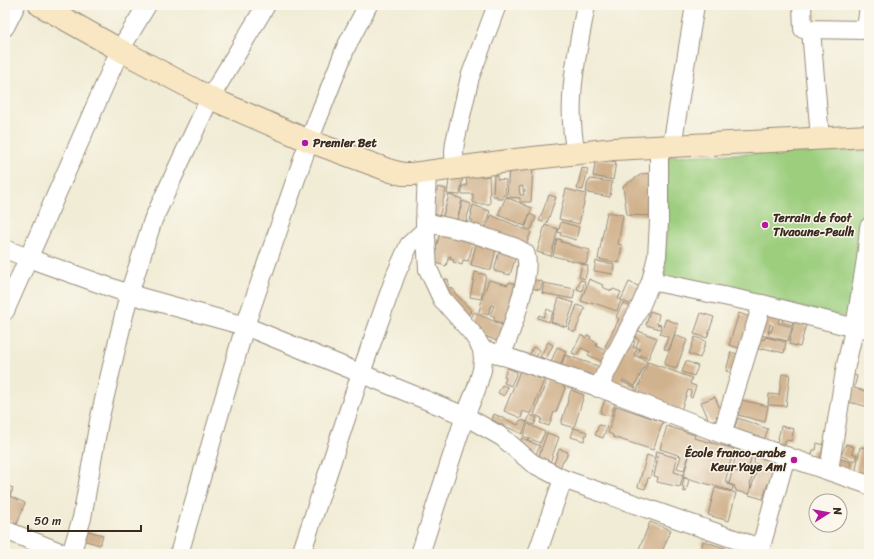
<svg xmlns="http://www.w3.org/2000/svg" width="874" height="559" viewBox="0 0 874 559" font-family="Sriracha,sans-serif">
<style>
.park{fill:#9cce7e;stroke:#6c7c4e}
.building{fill:#d1b28e;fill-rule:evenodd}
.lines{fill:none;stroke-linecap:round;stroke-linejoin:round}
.street-casing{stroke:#968b7a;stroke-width:20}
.secondary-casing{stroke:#968b7a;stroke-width:24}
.street{stroke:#fff;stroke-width:18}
.secondary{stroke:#f9e7c3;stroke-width:22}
.poi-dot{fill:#b5179e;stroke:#fbf7ec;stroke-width:1.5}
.labels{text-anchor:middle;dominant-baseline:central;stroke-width:3;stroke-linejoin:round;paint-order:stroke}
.poi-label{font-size:12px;font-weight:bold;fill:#3b2a1e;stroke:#fbf7ec;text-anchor:start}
</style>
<rect width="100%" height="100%" fill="#fbf7ec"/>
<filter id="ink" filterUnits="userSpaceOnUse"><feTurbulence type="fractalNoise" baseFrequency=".025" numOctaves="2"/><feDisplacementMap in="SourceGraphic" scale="8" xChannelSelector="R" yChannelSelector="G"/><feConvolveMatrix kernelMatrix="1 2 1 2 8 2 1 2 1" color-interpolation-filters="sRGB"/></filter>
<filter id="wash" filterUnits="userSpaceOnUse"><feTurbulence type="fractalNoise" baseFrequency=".012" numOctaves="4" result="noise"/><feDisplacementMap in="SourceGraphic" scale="16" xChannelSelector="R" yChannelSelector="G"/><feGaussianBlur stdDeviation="0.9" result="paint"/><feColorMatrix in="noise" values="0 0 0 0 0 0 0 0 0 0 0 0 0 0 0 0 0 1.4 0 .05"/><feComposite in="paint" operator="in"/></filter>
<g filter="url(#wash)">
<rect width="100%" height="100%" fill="#f1ecd5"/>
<!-- park -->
<polygon class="park" points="869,150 869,174 853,319 664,276 668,156"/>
<g id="blocks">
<!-- building -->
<g class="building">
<polygon points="596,158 616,162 613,180 593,176"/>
<path d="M509,167H533L531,202H520V198L507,197ZM523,186V190H525V191H523L524,195H520L519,187Z"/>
<polygon points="582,168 588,169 583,190 577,189"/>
<polygon points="450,173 463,175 460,195 447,194"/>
<polygon points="651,173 656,216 627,215 623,186 642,174"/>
<polygon points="494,175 497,175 497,179 506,180 505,195 503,195 503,199 497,199 497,196 493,196"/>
<polygon points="489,176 490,204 476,204 476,203 473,203 473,194 462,194 462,186 467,186 466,177"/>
<polygon points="590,179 612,182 610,197 588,193 588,192 586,192 588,181 590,181"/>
<polygon points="438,187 446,189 438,221 429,218"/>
<polygon points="566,189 586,194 579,224 559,219"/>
<polygon points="449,195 462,199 457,220 463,201 471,204 466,221 468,222 466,231 442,219"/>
<polygon points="549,195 556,197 547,223 539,221"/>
<polygon points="506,197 532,208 525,226 498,215"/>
<polygon points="473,205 490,211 482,234 469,230 473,220 470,220 472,213 471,213"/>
<polygon points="607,212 623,215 618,244 622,245 619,263 598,259"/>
<polygon points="530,214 536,217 531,230 525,228"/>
<polygon points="491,215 531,232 524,250 484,233"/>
<polygon points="561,222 579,227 576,240 560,235 561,233 558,232"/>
<polygon points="545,225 558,229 551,256 537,252"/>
<polygon points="441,229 475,238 468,261 463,260 462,265 453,262 454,260 450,259 451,256 449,256 446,266 432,262"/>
<polygon points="557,239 562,240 561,242 570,244 570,245 590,250 586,264 553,256"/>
<polygon points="477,240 497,245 491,270 471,265"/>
<polygon points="499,251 516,256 510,275 494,271"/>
<polygon points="596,261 614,264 613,274 594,271"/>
<polygon points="582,264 588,266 585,279 579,277"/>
<polygon points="475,272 486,275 481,299 470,297"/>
<polygon points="529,278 543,282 540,290 526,287"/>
<polygon points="448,279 449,285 441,286 440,280"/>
<polygon points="589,279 603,285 602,287 612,291 613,289 621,292 618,299 621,300 617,311 591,302 590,304 581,301"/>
<polygon points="489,280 508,285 509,282 516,284 506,326 494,320 495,317 490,315 494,306 491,305 488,315 479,312 483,295"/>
<polygon points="580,280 585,281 582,291 577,289"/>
<polygon points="629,282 642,288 634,306 621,300"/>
<polygon points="544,283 575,289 573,299 542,293"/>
<polygon points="448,287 451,289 452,288 455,291 454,292 472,311 463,319 442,293"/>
<polygon points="559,298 574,303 566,327 551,322"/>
<polygon points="623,303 633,308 613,351 605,347 619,319 616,317"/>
<polygon points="577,305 585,308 575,332 568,329"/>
<polygon points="547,309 553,312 549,322 538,318 539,315 544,317"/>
<path d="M763,310L794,318L792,325L782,322L783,319L779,318L778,323L792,327L788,341L756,334ZM770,324L773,326L771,332L769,331V334H768Z"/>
<polygon points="650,311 659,314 657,324 661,325 660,329 646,325"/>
<polygon points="474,312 506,327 499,342 478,333 468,325"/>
<polygon points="701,313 714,317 707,338 694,334"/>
<polygon points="739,313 752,318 743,349 729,345"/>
<polygon points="795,318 807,321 800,347 789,344"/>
<polygon points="666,319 678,324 669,350 664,349 668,337 660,334"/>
<polygon points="633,329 657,338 648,359 637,354 640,349 636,347 639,339 630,336"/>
<polygon points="581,335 586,338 588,335 591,337 590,339 597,343 596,346 608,352 603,362 588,355 590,352 581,348 577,355 572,353"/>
<polygon points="675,335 687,340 676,369 664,364"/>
<polygon points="625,337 635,342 633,347 637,349 634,355 647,361 635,386 623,380 622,382 636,388 633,395 610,384"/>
<polygon points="695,337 706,341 700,358 689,354"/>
<polygon points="755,337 764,340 765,337 786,342 784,353 763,348 762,350 752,347"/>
<polygon points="548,342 553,345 546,359 540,357"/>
<polygon points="533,347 540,350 536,357 546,362 528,358"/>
<polygon points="557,347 566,351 558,371 549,367"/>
<polygon points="731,352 741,355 735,374 726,371"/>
<polygon points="565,355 601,367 594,384 559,371"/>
<polygon points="686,361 698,366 694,376 682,372"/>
<polygon points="648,362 692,378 690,384 696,386 692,398 690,397 691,391 688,390 680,413 635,396"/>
<polygon points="507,368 517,372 511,386 504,383 506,378 504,377"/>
<polygon points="520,371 544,380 531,414 523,411 521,418 504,411"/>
<polygon points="847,373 857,376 854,388 869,392 869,407 841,400"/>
<polygon points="782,374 790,374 786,406 768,405 769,394 779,395"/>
<polygon points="547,379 564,386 564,387 565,388 556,412 554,412 549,426 540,423 542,418 534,415"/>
<polygon points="502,385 508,387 504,396 498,393"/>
<polygon points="571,390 584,395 574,428 561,424"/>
<polygon points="715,397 722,414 716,416 717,419 710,423 701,402"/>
<polygon points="605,400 615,404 611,416 600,413"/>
<polygon points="742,400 768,406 765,422 738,415"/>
<polygon points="616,406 663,422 653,450 613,437 613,435 608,433"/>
<polygon points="494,414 518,425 520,420 527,422 522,434 492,420"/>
<polygon points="530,415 537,418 534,425 527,422"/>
<polygon points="738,418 768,429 763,443 733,432"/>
<polygon points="528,424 545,432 540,443 523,436"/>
<polygon points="599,425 607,427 603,438 595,435"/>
<polygon points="667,426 695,435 694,438 734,449 725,482 728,482 727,484 733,486 732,491 683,477 692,447 684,470 677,468 681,456 660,449"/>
<polygon points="781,426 794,429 791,441 786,440 783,449 776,447"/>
<polygon points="574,428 587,432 584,441 571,437"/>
<polygon points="547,433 559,437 550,463 538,459"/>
<polygon points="522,438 540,446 535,456 517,448"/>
<polygon points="817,443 824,445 820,462 811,459 813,450 816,450"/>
<polygon points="846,444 854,447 852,453 857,455 855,461 841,456"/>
<polygon points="860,447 869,448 869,479 855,476"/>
<polygon points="559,449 568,452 565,460 563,460 559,472 552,470"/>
<polygon points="737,450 752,454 749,467 745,465 742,473 735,471 743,474 744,469 748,470 751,465 755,466 750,485 751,485 749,494 736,491 736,489 734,488 735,486 729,484"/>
<polygon points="656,451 664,453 664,454 677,458 674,472 683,475 680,487 657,482 658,477 654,476 658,457 655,457"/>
<polygon points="647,455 655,458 650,478 648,478 645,489 638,487"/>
<polygon points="755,456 777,463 771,484 768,483 763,499 749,495 759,464 754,463"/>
<polygon points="834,457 851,462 849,472 831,468"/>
<polygon points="684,478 689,479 686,492 683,491 684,487 682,486"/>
<polygon points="5,485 13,488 10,496 25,503 17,524 5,519 8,508 5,507"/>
<polygon points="715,488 736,493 729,521 708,515"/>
<polygon points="650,522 671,530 661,554 637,554"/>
<polygon points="85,530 103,535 100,545 82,540"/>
<polygon points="703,541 725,548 723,554 700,554"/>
</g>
</g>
</g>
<g filter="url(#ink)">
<use href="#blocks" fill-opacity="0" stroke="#968b7a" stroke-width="1"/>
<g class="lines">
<defs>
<g id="street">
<polyline points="802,5 803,29 869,30"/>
<polyline points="5,27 16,5"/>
<polyline points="811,30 820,138"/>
<polyline points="866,30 869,5"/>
<polyline points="672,146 695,5"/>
<path d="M576,153C565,103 577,54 586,5"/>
<polyline points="455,168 454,152 455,142 470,77 497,5"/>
<path d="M425,222L469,232L514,247L525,253C534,270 509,337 501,356"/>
<polyline points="5,249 28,258 129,294 245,326 465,416 502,437 532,463 563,479 760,548"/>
<polyline points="651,281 762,304 855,328 869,329"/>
<polyline points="5,311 120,50 147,5"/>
<polyline points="482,349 595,386 722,434 869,485"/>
<polyline points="598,388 641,305 651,281 657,256 659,222 659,147"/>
<polyline points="722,434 762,304"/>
<polyline points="829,470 846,365 856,321 866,259 869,227"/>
<polyline points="5,530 65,554"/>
<polyline points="71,554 82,518 99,421 129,294 153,220 210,98 266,5"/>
<polyline points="179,554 245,326 309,141 346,47 368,5"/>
<polyline points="301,554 361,373 396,274 409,245 426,229"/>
<polyline points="420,554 465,416 476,390 482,370 483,359 482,349 478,342 472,333 442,299 428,269 425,222 427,172"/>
<polyline points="537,554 563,479"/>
<polyline points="759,554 786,456"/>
</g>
<polyline id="secondary" points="40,5 120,50 210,98 309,141 391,171 403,174 412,174 516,160 614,149 869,136"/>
</defs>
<!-- street casing -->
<use href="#street" class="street-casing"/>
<!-- secondary casing -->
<use href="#secondary" class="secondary-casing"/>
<!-- street -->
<use href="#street" class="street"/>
<!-- secondary -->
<use href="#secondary" class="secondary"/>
</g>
</g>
<!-- markers -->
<g class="poi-dot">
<circle cx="305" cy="143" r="4"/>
<circle cx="765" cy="225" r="4"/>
<circle cx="794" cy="460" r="4"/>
</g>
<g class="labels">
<!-- poi labels -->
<g class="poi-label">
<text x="313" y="143">Premier Bet</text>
<text x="773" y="218">Terrain de foot<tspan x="773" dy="14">Tivaoune-Peulh</tspan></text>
<text x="786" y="453" text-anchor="end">École franco-arabe<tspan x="786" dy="14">Keur Yaye Ami</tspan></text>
</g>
</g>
<!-- margin -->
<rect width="874" height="559" fill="none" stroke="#fbf7ec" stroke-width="20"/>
<!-- north arrow -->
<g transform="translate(828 513) rotate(79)"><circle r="19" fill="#fbf7ec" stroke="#aea59a"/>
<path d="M0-3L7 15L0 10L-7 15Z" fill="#b5179e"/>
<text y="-6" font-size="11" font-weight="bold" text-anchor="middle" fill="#3b2a1e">N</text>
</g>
<!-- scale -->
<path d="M28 525v6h113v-6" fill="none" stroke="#3b2a1e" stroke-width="2"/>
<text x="34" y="525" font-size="12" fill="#3b2a1e" stroke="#fbf7ec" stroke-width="3" paint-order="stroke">50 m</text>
</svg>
